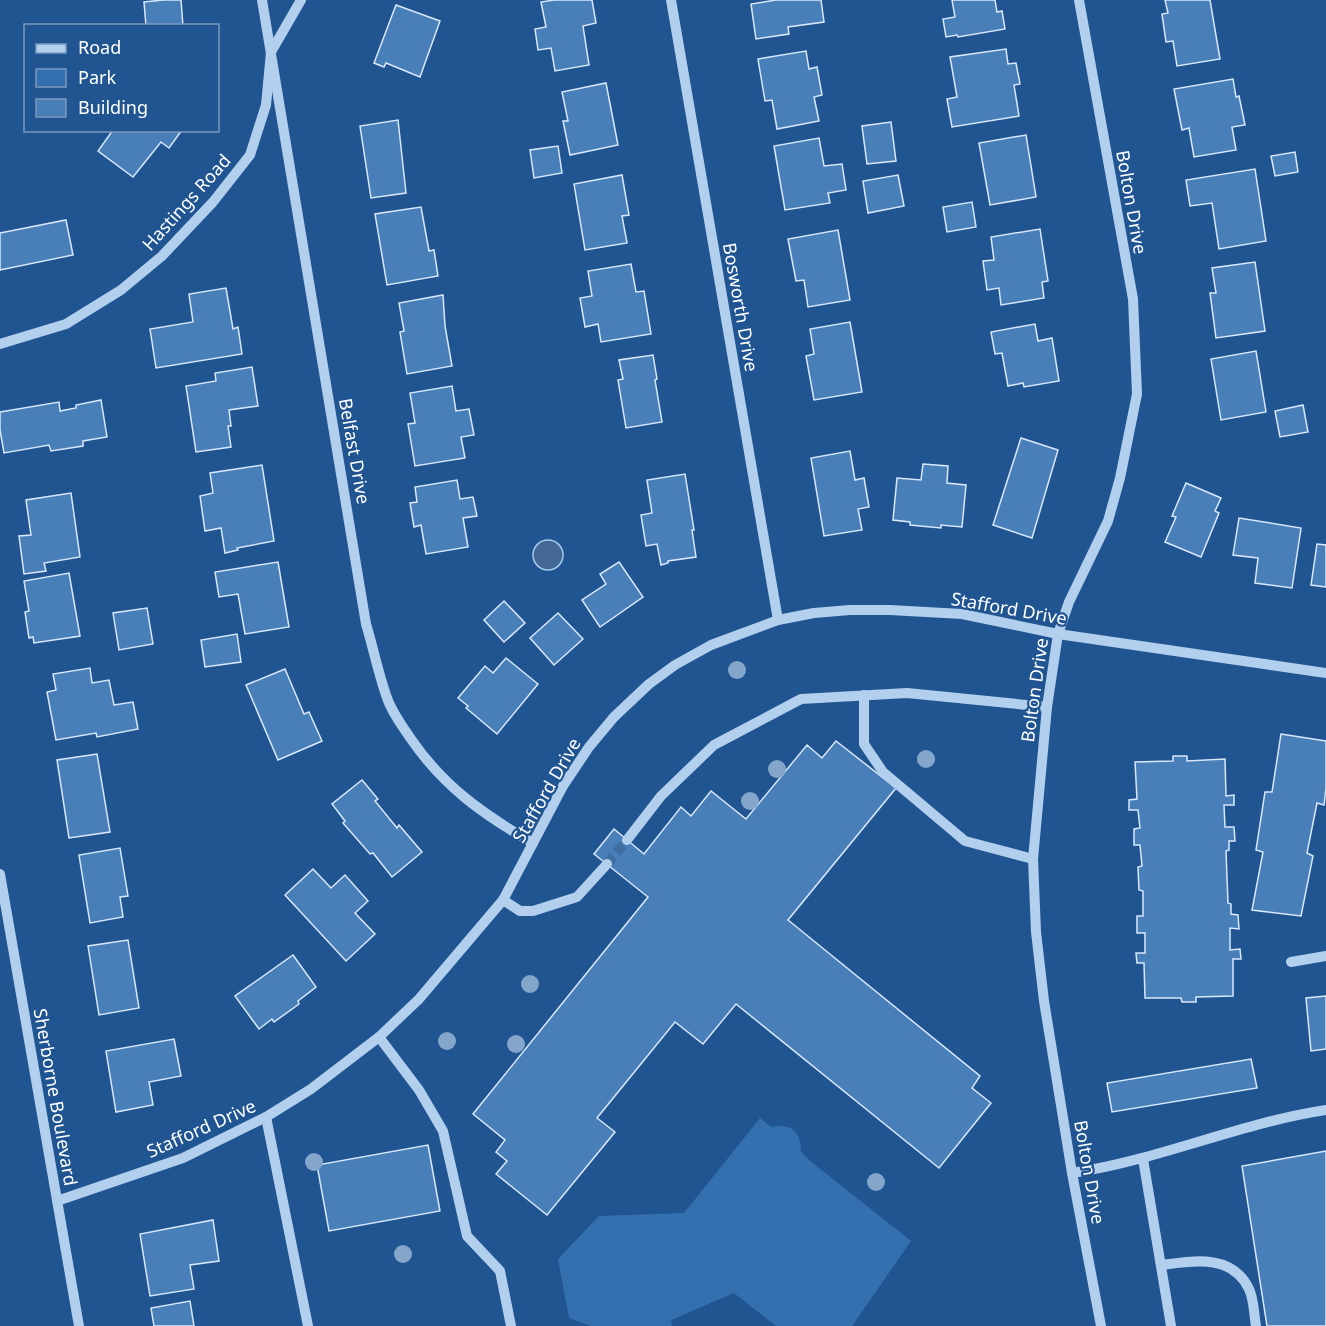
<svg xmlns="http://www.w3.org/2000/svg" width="1326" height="1326" viewBox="0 0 1326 1326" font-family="'Noto Sans',sans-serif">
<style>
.green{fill:#3470b0}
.water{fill:#426893;stroke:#a5caef;stroke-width:1.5}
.building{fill:#497fb9;stroke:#d8e8fa;stroke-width:1.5}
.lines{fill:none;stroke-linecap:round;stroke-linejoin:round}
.minor-tunnel{stroke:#416ea2;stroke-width:10;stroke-dasharray:10 5;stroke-linecap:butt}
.minor{stroke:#b2cfed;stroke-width:10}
.tree{fill:#85a6cb}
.labels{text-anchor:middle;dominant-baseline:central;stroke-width:4.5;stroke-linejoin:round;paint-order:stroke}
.street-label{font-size:18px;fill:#fff;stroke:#205592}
</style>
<rect width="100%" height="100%" fill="#205592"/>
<!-- green -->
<path class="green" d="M760,1118L771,1127C791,1123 801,1131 801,1152L809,1160L911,1241L852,1326H776L734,1293L671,1320L672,1326H591L569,1318L558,1259L599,1216L684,1213Z"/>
<!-- water -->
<circle class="water" cx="548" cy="555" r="15"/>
<!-- building -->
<g class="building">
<polygon points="163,0 181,0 183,26 146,26 144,2"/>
<polygon points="554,0 592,0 596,23 583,26 589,65 555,71 551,48 538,50 535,29 546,27 541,2"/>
<polygon points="776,0 821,0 824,22 788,27 789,34 756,39 751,4"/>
<polygon points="952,0 995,0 997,12 1002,11 1005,29 958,37 957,35 946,37 943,19 955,17"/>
<polygon points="1165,0 1210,0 1220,59 1177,66 1173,41 1166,42 1162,14 1168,13"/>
<polygon points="396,5 440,21 420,77 386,63 384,67 374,63"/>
<polygon points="1006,49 1008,64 1016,63 1020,84 1014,85 1019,116 952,127 947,99 957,97 950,57"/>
<polygon points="806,51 809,69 817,67 822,95 814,97 819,121 777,129 772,100 765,101 758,59"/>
<polygon points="1233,79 1236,97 1239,96 1245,125 1232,127 1236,150 1194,157 1189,128 1182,130 1174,89"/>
<polygon points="606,83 618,145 570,155 563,121 568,121 562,92"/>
<polygon points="398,120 406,193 371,198 360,126"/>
<polygon points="891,122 896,161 867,164 862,126"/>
<polygon points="113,130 182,130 169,148 161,142 133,177 98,151"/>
<polygon points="1026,135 1036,197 990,205 979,143"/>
<polygon points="819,138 824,166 842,164 846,190 828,193 830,203 785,210 774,146"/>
<polygon points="558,146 562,173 534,178 530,150"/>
<polygon points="1295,152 1298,172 1275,176 1271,156"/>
<polygon points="1255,169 1266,241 1219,249 1212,203 1190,206 1186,180"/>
<polygon points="622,175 629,215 622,216 627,243 585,250 574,184"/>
<polygon points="898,175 904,206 868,213 863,181"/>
<polygon points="972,202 976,227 947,232 943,207"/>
<polygon points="421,207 429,251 434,250 438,276 387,285 375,214"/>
<polygon points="66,220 73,255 0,270 0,233"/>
<polygon points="1040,229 1048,281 1042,282 1044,298 1001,305 999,288 987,290 983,261 994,260 991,237"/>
<polygon points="838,230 850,300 808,307 804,280 796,281 788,239"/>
<polygon points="1255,262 1265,331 1216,338 1210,293 1216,293 1212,268"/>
<polygon points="631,264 636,292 644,291 651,334 601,342 598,324 585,327 580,298 592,296 588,271"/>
<polygon points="226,288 233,329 238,327 242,354 156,368 150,329 193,322 189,294"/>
<polygon points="443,295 445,326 452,366 407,374 400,332 404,331 399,303"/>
<polygon points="850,322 862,392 814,400 806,356 814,354 810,329"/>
<polygon points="1035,324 1038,341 1052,338 1059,381 1024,387 1023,383 1008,386 1002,353 995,354 991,332"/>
<polygon points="1256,351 1266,412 1221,420 1211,359"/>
<polygon points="653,355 657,379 655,380 662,422 626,428 618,380 623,379 619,360"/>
<polygon points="252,367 258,406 229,410 231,426 228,426 231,447 196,452 186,386 216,381 215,373"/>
<polygon points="452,386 456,411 469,409 474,435 461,437 465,458 415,466 408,424 415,423 410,393"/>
<polygon points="101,400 107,437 83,441 83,446 51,451 49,445 4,453 0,430 0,412 59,402 60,411 76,408 76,405"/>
<polygon points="1303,405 1308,432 1280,437 1275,411"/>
<polygon points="1021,438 1058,450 1032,538 993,525"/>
<polygon points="850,451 855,480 864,478 869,507 858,509 862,530 824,536 811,458"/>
<polygon points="923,464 948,466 947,483 966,485 962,527 941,525 941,528 910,525 910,522 893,520 897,478 921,480"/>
<polygon points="262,465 274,541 237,548 238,550 225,553 221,528 205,531 200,496 213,493 210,473"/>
<polygon points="685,474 694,530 692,530 696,557 668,561 668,563 661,565 657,544 646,546 641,515 652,513 647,480"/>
<polygon points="457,480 460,499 473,497 477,516 463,518 468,547 426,554 421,525 414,527 410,503 417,502 415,487"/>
<polygon points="1186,483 1221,498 1215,511 1219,513 1201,557 1165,542 1176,517 1172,516"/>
<polygon points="71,493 80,557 44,563 46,571 24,574 19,536 31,535 26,500"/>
<polygon points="1239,518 1301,528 1292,588 1255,583 1258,558 1233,555"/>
<polygon points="1317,544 1326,545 1326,587 1311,585"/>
<polygon points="278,562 289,627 245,634 238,594 219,597 215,572"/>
<polygon points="619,562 643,597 600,627 582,600 606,584 600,574"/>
<polygon points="69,573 80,636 34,643 33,637 29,638 25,612 29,611 24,581"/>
<polygon points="504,601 525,623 504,642 484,620"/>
<polygon points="147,608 153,644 119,650 113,613"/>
<polygon points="558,613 583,639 554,665 530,638"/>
<polygon points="237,634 241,662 205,667 201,640"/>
<polygon points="506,658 538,684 497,734 466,708 468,706 458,698 485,666 493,673"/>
<polygon points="90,668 92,683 109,680 114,705 133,702 138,729 97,737 96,733 56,740 47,692 56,690 53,674"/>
<polygon points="285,669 304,714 309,712 322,741 278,760 246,685"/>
<polygon points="1281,734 1326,741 1326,788 1324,805 1317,803 1307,853 1313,856 1301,916 1252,910 1263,852 1256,850 1265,792 1272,792"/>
<polygon points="836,741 896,788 788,920 980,1076 972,1088 991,1103 939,1168 736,1004 703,1044 675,1022 597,1118 615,1132 547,1215 496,1174 507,1161 496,1152 505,1140 473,1114 648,897 594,854 614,829 644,854 681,807 691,816 711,791 746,819 807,745 822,758"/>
<polygon points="97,754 110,832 69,838 57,760"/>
<polygon points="1173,756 1187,756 1187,761 1225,759 1226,796 1234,795 1234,805 1224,805 1225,827 1234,827 1235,841 1229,841 1229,850 1226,851 1228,903 1231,904 1231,914 1238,915 1239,929 1230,928 1230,950 1240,949 1241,959 1233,959 1233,996 1196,997 1196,1002 1182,1002 1181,998 1145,998 1144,963 1137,963 1136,953 1145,953 1145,933 1137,933 1137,916 1143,916 1143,891 1139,890 1138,867 1142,866 1140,845 1134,845 1134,829 1140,828 1138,810 1129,810 1129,800 1137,799 1135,762 1173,761"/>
<polygon points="362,780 378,799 375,801 397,828 399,825 422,852 392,877 373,853 370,854 343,823 345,821 332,804"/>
<polygon points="120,848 128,896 120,897 123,917 90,923 79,855"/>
<polygon points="313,869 331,888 345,875 368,901 355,913 375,934 346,961 285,895"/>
<polygon points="128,940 139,1008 99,1015 88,946"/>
<polygon points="293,955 316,987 298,1001 299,1004 274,1022 272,1019 259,1029 235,996"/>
<polygon points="1326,996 1326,1049 1311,1051 1306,998"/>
<polygon points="174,1039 181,1076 149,1082 153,1105 116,1112 106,1051"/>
<polygon points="1251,1059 1257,1088 1112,1112 1107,1083"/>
<polygon points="428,1145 440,1211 329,1231 317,1165"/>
<polygon points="1326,1151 1326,1326 1267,1326 1242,1166"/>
<polygon points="213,1220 219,1261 190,1265 194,1289 150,1296 140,1234"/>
<polygon points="190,1301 194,1326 154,1326 151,1308"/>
</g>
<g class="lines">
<!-- minor-tunnel -->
<polyline class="minor-tunnel" points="607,864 627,840"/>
<!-- minor -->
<g class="minor">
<path d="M262,0L366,624C373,647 378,672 386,695C391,711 402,726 411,739C444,787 484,815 533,843"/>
<polyline points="671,0 778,620"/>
<polyline points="1079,0 1133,299 1137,394 1120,478 1108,521 1069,602 1058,634 1047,707 1033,859 1036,932 1044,1001 1072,1173 1101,1326"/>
<polyline points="0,344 66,324 121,290 162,256 213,202 250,155 266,105 271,52 301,0"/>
<polyline points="864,695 864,744 883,772 965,841 1033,859"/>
<polyline points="627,840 661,796 714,745 801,699 907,693 1047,707"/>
<polyline points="0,874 79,1326"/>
<polyline points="503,900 520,911 533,911 577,897 607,864"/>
<polyline points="1291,962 1326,956"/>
<polyline points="379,1037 419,1090 443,1131 467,1236 500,1271 511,1326"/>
<polyline points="266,1117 308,1326"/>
<polyline points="1143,1159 1171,1326"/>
<path d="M1072,1173C1159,1160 1240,1123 1326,1110"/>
<polyline points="57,1201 183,1158 266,1117 311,1089 379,1037 419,999 503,900 563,786 589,747 614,717 649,684 675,665 711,645 778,620 814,613 850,610 890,610 962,614 1058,634 1326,673"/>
<path d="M1161,1265C1192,1261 1232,1253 1249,1289C1254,1299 1254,1315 1256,1326"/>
</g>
</g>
<!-- trees -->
<g class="tree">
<circle cx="737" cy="670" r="9"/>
<circle cx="926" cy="759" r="9"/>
<circle cx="777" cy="769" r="9"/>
<circle cx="750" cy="801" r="9"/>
<circle cx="530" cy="984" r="9"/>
<circle cx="447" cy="1041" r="9"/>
<circle cx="516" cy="1044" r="9"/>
<circle cx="314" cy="1162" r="9"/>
<circle cx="876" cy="1182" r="9"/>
<circle cx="403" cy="1254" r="9"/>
</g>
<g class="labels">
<!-- street labels -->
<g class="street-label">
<text transform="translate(186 202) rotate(-48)">Hastings Road</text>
<text transform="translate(1132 202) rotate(80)">Bolton Drive</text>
<text transform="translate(741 307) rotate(80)">Bosworth Drive</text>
<text transform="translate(355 451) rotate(80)">Belfast Drive</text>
<text transform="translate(1009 608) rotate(10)">Stafford Drive</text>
<text transform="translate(1034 690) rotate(-82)">Bolton Drive</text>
<text transform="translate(546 790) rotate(-60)">Stafford Drive</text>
<text transform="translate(56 1097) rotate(80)">Sherborne Boulevard</text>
<text transform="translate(201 1128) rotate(-24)">Stafford Drive</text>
<text transform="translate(1090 1172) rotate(80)">Bolton Drive</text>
</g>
</g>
<!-- legend -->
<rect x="24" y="24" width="195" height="108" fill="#205592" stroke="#7999be" stroke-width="1.5"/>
<rect x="36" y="44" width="30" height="9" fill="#b2cfed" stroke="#7999be" stroke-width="1.5"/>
<text x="78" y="54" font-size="18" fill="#ffffff">Road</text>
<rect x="36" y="69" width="30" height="18" fill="#3470b0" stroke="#7999be" stroke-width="1.5"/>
<text x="78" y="84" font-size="18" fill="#ffffff">Park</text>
<rect x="36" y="99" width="30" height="18" fill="#497fb9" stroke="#7999be" stroke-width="1.5"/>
<text x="78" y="114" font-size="18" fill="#ffffff">Building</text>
</svg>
